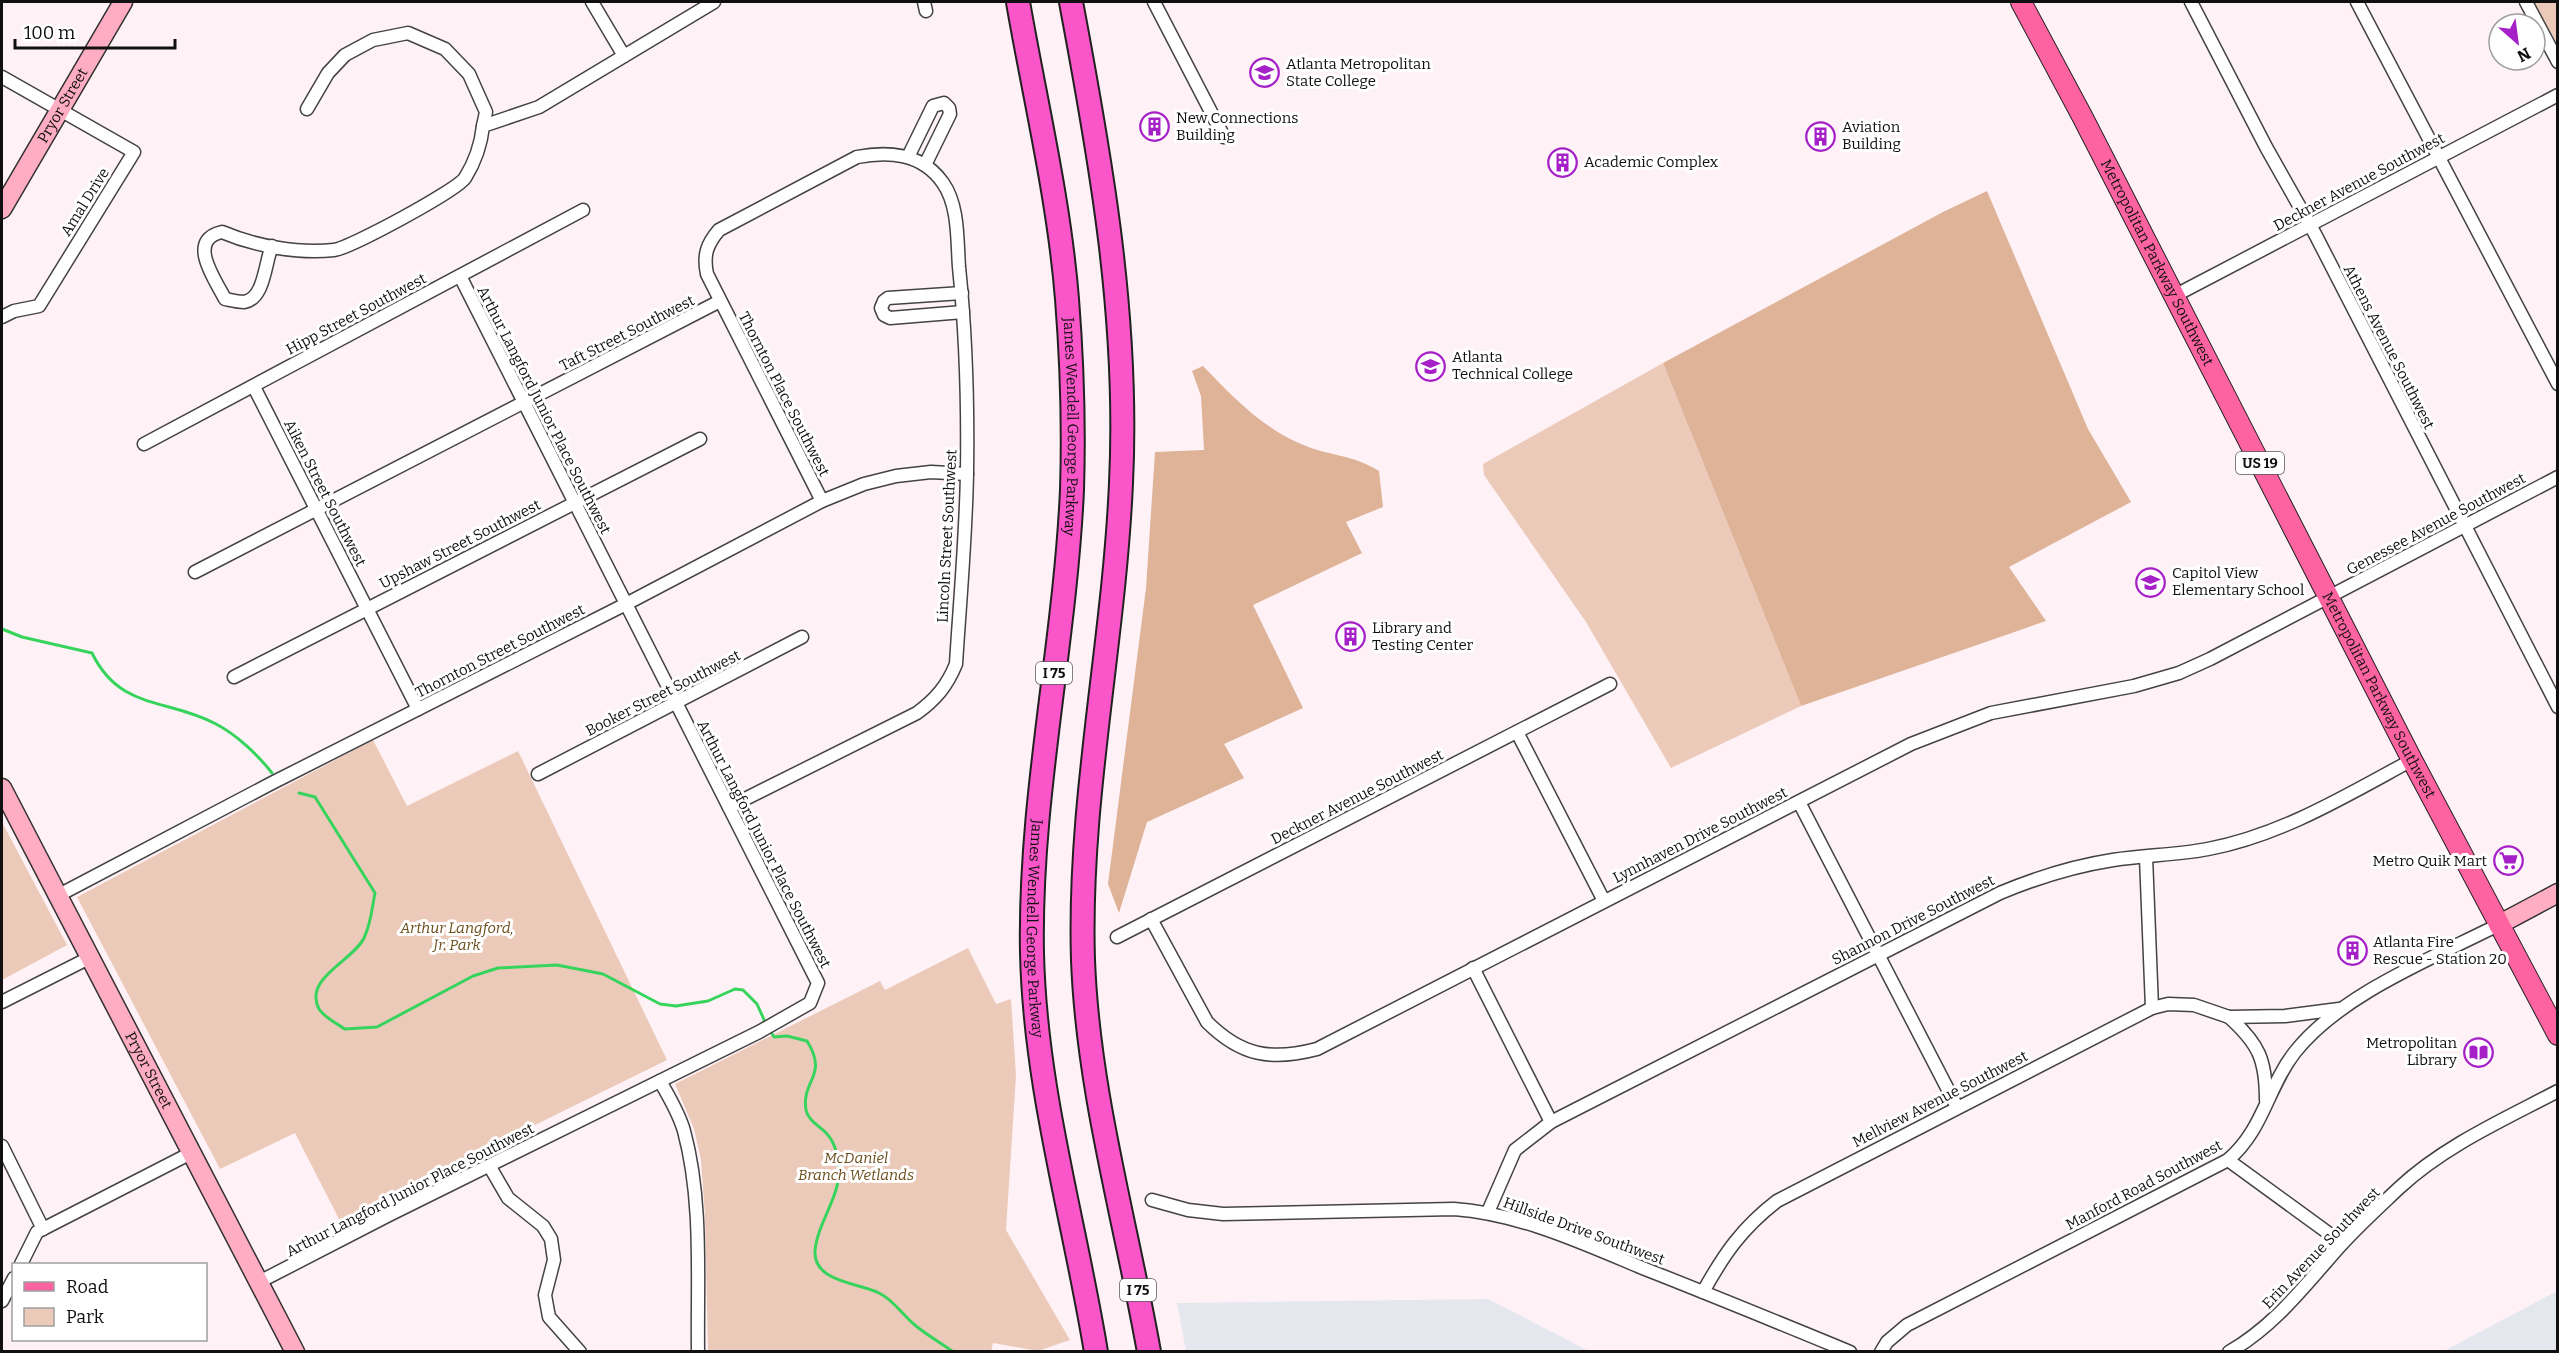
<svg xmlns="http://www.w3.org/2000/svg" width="2559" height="1353" viewBox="0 0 2559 1353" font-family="Bitter,serif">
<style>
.industrial{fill:#e4e7ee}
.green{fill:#eccab9}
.forest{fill:#deb398}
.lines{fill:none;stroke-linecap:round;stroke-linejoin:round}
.stream{stroke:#37d45d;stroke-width:3}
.street-casing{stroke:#434343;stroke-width:15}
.secondary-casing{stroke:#323232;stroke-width:21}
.primary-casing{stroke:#212121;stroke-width:22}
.highway-casing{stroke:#212121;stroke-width:26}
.street{stroke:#fff;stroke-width:12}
.secondary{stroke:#ffadc3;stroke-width:18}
.primary{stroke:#fe63a1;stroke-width:20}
.highway{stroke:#fa55c9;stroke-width:22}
.labels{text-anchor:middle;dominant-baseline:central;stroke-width:6;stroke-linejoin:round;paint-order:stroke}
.shield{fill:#fff;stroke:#585858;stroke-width:1.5}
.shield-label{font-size:14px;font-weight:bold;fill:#101010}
.poi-label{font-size:15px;fill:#101010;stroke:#fff;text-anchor:start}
.street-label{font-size:15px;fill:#101010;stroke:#fff}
.park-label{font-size:15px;font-style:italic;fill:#6b4e1c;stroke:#fff}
</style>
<rect width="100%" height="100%" fill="#fff2f7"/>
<!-- industrial -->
<g class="industrial">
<polygon points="2557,1291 2557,1351 2444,1351"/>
<polygon points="1488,1299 1589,1351 1186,1351 1177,1303"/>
</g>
<!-- green -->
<g class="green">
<polygon points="2522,2 2557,2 2557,71"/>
<polygon points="1663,363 1801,706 1671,768 1586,622 1484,475 1483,464"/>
<polygon points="373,740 407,806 518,751 667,1060 340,1221 295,1133 220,1169 77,897"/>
<polygon points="2,822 67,945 2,980"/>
<polygon points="968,948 996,1004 1011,999 1016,1075 1006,1230 1070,1340 1038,1351 993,1343 991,1352 708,1351 705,1216 701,1160 694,1129 675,1084 880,981 885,990"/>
</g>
<!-- forest -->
<g class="forest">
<polygon points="1987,191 2088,429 2131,502 2009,567 2046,621 1801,706 1663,363 1943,212"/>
<path d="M1203,366C1232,396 1261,427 1301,444C1328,456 1352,454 1379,471L1383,507L1346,522L1362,553L1253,605L1303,708L1224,744L1244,778L1147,822L1119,913L1108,884L1146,588L1155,452L1204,450L1201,396L1192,371Z"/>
</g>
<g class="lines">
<!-- stream -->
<g class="stream">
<path d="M2,629L22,637L92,653C120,711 168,698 216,724C237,735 258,755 272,773"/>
<path d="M299,793L315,797L375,893C372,908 371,924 364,938C353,961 303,978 319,1009C324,1017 337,1024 345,1029L377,1027L473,976L498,968L557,965L603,974L660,1004L676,1006L708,1001L735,989L743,990L757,1004L766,1024"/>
<path d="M769,1029L774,1037L787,1036L807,1041C829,1076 801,1080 806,1110C808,1121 820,1126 827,1134C835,1142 840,1161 839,1173C838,1199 817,1225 815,1251C813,1282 859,1283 879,1293C894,1300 903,1316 916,1326C927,1335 942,1344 954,1352"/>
</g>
<defs>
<g id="street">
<polyline points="592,2 624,56"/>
<polyline points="924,2 926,11"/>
<polyline points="1154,2 1224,137"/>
<polyline points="2191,2 2266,147 2315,234 2558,707"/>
<polyline points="2357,2 2558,384"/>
<polyline points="2526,2 2558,62"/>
<polyline points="2,77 134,152 39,306 14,311 2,317"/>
<polyline points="307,109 328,73 345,55 373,40 408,33 445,49 469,74 486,112 483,126"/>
<polyline points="908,157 933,106 944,103 949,108 950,114 925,165"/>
<path d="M272,246C265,261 265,299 244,302C238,302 230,300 225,299C215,279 186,240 222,232C255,246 298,254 334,250C350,248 456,191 465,178C475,162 481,145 483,126L539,107L714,2"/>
<polyline points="962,293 888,298 884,301 881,308 884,315 890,318 963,312"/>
<polyline points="2174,296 2558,95"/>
<polyline points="254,387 418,709"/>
<polyline points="144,444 583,210"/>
<polyline points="195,572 720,301"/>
<polyline points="234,677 700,439"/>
<polyline points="1517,732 1604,901"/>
<polyline points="538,774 802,637"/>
<polyline points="1799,802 1957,1107"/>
<path d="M729,807L917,713C936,699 947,686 956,664C960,600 966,536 967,472C968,404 966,335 959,267C957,240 959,206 943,183C922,153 889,151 857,157L719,230C707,244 703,255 707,274L822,501"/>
<polyline points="2146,857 2152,1008"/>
<polyline points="59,895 270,784 626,604 822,501 864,484 896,476 931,472 967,474"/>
<path d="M1151,919L1207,1022C1241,1056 1271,1061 1317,1049L1911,744L1991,713L2134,686L2179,673L2210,659L2558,477"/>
<polyline points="1117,937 1610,684"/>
<polyline points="1473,968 1551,1122"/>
<polyline points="2,1002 91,957"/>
<path d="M2229,1017C2259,1044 2266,1060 2266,1100"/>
<path d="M660,1081C669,1097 679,1113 684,1131C703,1201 697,1279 698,1352"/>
<polyline points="2,1146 43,1229"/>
<polyline points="2228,1160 2342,1243"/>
<polyline points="490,1167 508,1198 543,1226 551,1239 554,1260 545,1295 549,1317 580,1352"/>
<path d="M1152,1200L1188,1210L1223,1214L1454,1209C1521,1214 1583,1243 1645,1269C1714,1296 1782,1324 1850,1352"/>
<path d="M1488,1212L1515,1150L1551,1122L2000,893C2036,878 2074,866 2113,860C2145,855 2177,855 2208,849C2282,835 2347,795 2412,760"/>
<polyline points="21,1264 37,1232 193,1152"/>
<polyline points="259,1282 389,1215 759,1032 810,1003 818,983 460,276"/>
<path d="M1703,1292C1724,1254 1742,1228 1777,1201L2152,1008L2168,1004L2194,1005L2229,1017L2285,1016L2339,1009"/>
<polyline points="2,1301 14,1278"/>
<path d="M1881,1352L1887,1342L1907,1325L2228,1160C2264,1129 2267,1088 2295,1052C2341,994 2433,958 2498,925"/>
<path d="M2229,1352C2275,1326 2306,1284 2340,1246C2358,1226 2379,1207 2399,1188C2444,1146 2503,1120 2558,1091"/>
</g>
<g id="secondary">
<path id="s1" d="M2,209L123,2"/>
<path id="s2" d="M2,788L295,1352"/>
<polyline points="2498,925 2558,893"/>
</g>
<g id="primary">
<path id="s3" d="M2021,2L2082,116L2412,760L2558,1035"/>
</g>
<g id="highway">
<path id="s4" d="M1018,2C1035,100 1059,199 1067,299C1072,362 1074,426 1072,490C1065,645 1029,798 1032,953C1035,1089 1074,1218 1096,1352"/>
<path d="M1071,2C1101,161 1129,320 1121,483C1114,643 1078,800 1083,960C1088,1093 1126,1222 1149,1352"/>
</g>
</defs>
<!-- street casing -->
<use href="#street" class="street-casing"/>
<!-- secondary casing -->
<use href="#secondary" class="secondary-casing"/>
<!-- primary casing -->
<use href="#primary" class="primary-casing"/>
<!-- highway casing -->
<use href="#highway" class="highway-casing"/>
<!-- street -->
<use href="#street" class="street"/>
<!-- secondary -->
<use href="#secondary" class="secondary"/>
<!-- primary -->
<use href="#primary" class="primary"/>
<!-- highway -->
<use href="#highway" class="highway"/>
</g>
<!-- icons -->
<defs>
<symbol id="university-ring" viewBox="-11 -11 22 22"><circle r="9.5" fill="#fff" stroke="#a520c7" stroke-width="1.5"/><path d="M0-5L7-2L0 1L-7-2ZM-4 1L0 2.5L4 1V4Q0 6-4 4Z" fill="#a520c7"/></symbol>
<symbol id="building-ring" viewBox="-11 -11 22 22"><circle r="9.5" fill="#fff" stroke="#a520c7" stroke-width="1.5"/><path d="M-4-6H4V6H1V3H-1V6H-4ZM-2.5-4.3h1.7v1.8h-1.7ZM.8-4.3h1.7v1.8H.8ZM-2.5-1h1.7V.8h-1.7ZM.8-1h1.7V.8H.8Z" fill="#a520c7"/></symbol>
<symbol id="school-ring" viewBox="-11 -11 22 22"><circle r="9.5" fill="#fff" stroke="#a520c7" stroke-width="1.5"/><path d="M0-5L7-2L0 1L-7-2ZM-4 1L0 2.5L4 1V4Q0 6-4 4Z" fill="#a520c7"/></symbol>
<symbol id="supermarket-ring" viewBox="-11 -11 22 22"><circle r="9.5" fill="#fff" stroke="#a520c7" stroke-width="1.5"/><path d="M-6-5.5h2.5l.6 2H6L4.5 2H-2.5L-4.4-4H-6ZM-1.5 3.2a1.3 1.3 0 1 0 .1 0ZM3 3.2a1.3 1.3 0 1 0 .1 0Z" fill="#a520c7"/></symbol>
<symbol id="library-ring" viewBox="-11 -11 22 22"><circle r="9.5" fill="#fff" stroke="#a520c7" stroke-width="1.5"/><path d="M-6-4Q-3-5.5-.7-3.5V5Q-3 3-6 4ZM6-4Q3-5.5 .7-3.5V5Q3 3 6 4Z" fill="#a520c7"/></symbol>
</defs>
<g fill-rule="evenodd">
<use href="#university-ring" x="1248" y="56" width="33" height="33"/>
<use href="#building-ring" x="1138" y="110" width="33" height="33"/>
<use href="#building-ring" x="1804" y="120" width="33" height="33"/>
<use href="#building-ring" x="1546" y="146" width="33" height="33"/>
<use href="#university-ring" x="1414" y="350" width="33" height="33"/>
<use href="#school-ring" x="2134" y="566" width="33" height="33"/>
<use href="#building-ring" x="1334" y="620" width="33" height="33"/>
<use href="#supermarket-ring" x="2492" y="844" width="33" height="33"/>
<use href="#building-ring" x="2336" y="934" width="33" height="33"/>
<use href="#library-ring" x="2462" y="1036" width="33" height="33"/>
</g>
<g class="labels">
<!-- shield labels -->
<g class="shield">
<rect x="2236" y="452" width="48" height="22" rx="4.5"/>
<rect x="1036" y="662" width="36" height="22" rx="4.5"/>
<rect x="1120" y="1279" width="36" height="22" rx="4.5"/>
</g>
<g class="shield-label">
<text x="2260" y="463">US 19</text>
<text x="1054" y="673">I 75</text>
<text x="1138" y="1290">I 75</text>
</g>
<!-- poi labels -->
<g class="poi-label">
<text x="1286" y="64">Atlanta Metropolitan<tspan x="1286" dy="17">State College</tspan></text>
<text x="1176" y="118">New Connections<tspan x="1176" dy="17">Building</tspan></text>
<text x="1842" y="127">Aviation<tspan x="1842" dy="17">Building</tspan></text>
<text x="1584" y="162">Academic Complex</text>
<text x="1452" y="357">Atlanta<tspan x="1452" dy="17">Technical College</tspan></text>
<text x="2172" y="573">Capitol View<tspan x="2172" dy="17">Elementary School</tspan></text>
<text x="1372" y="628">Library and<tspan x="1372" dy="17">Testing Center</tspan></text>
<text x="2487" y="861" text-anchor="end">Metro Quik Mart</text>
<text x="2373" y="942">Atlanta Fire<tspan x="2373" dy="17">Rescue - Station 20</tspan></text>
<text x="2457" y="1043" text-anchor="end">Metropolitan<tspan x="2457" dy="17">Library</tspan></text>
</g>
<!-- street labels -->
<g class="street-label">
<text stroke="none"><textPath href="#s1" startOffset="120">Pryor Street</textPath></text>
<text transform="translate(2359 182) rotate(-28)">Deckner Avenue Southwest</text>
<text transform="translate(85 202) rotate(-58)">Amal Drive</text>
<text stroke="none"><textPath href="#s3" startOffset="294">Metropolitan Parkway Southwest</textPath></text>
<text transform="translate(356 314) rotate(-28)">Hipp Street Southwest</text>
<text transform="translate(627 333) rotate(-27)">Taft Street Southwest</text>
<text transform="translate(2389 347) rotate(63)">Athens Avenue Southwest</text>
<text transform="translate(784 394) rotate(63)">Thornton Place Southwest</text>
<text transform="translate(544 410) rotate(63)">Arthur Langford Junior Place Southwest</text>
<text stroke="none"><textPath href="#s4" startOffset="429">James Wendell George Parkway</textPath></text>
<text transform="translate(325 493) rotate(63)">Aiken Street Southwest</text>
<text transform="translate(2436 524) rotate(-28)">Genessee Avenue Southwest</text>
<text transform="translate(947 536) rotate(-87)">Lincoln Street Southwest</text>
<text transform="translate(460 544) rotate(-27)">Upshaw Street Southwest</text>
<text transform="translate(500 651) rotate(-27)">Thornton Street Southwest</text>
<text transform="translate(663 693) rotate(-27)">Booker Street Southwest</text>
<text stroke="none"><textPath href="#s3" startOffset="780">Metropolitan Parkway Southwest</textPath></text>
<text transform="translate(1357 797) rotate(-27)">Deckner Avenue Southwest</text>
<text transform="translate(1700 835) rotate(-27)">Lynnhaven Drive Southwest</text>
<text transform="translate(764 844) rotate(63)">Arthur Langford Junior Place Southwest</text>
<text transform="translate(1913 920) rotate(-27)">Shannon Drive Southwest</text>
<text stroke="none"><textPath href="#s4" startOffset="933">James Wendell George Parkway</textPath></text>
<text stroke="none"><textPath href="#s2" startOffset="318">Pryor Street</textPath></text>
<text transform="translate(1940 1099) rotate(-27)">Mellview Avenue Southwest</text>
<text transform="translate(2144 1185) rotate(-28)">Manford Road Southwest</text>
<text transform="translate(410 1190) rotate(-27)">Arthur Langford Junior Place Southwest</text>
<text transform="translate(1584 1231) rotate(20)">Hillside Drive Southwest</text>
<text transform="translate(2321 1248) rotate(-46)">Erin Avenue Southwest</text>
</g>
<!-- park labels -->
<g class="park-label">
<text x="457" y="928">Arthur Langford,<tspan x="457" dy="17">Jr. Park</tspan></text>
<text x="856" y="1158">McDaniel<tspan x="856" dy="17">Branch Wetlands</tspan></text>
</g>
</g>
<!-- border -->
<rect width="2559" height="1353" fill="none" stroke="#101010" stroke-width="6"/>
<!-- legend -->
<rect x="12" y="1263" width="195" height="78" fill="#ffffff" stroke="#9f9f9f" stroke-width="1.5"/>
<rect x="24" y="1282" width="30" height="9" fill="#fe63a1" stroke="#9f9f9f" stroke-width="1.5"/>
<text x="66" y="1293" font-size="18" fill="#101010">Road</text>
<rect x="24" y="1308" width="30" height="18" fill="#eccab9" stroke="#9f9f9f" stroke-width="1.5"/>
<text x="66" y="1323" font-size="18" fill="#101010">Park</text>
<!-- north arrow -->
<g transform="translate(2517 42) rotate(152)"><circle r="28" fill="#ffffff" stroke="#9f9f9f" stroke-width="1.5"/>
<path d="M0-4.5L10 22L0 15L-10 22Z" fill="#a520c7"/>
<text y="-9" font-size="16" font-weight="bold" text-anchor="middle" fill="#101010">N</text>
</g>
<!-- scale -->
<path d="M15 39v9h160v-9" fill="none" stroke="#101010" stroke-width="3"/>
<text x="24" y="39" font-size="18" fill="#101010" stroke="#ffffff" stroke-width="4.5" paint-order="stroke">100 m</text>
</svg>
